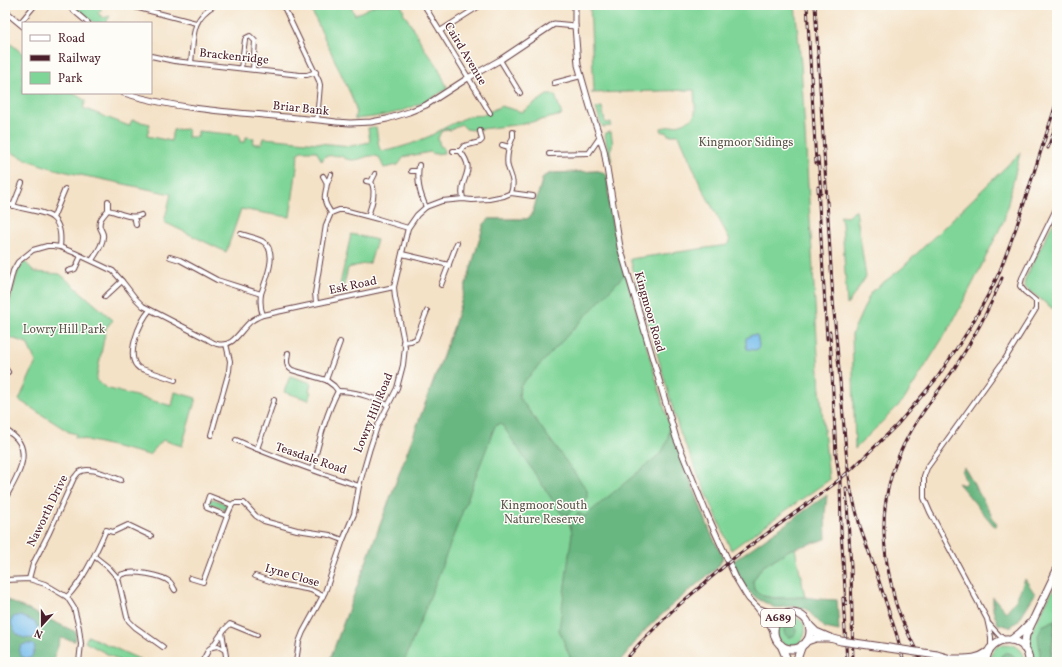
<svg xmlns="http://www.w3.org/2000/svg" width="1062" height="667" viewBox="0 0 1062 667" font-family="Vollkorn,serif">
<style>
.green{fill:#7fd598;stroke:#647a62}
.forest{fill:#67b680;stroke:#586a56}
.water{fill:#75bcec;stroke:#606e8c}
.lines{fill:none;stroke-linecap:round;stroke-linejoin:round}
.minor-casing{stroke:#643c42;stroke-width:6}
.tertiary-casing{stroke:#643c42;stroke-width:7}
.trunk-casing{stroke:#643c42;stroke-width:9}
.minor{stroke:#fff;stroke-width:4}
.tertiary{stroke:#fff;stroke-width:5}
.trunk{stroke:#fff;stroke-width:7}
.rail-casing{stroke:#4a1f2b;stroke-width:3}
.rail{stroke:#fdfcf7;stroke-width:1.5;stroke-dasharray:4.5;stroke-linecap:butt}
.trunk-bridge-casing{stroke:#643c42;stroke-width:9;stroke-linecap:butt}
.trunk-bridge{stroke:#fff;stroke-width:7}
.labels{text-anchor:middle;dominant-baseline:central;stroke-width:3;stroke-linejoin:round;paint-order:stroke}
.shield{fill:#fdfcf7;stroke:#806168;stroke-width:1}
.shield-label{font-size:11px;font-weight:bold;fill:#4a1f2b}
.street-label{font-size:12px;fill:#4a1f2b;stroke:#fdfcf7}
.park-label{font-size:12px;fill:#5a564c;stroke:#fdfcf7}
</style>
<rect width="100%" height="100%" fill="#fdfcf7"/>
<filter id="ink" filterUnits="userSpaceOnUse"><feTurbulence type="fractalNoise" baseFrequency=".025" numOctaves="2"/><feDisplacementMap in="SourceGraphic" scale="8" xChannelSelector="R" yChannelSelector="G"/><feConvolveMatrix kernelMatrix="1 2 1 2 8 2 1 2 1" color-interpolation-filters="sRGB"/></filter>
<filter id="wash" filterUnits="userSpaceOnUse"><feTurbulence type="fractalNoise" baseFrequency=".012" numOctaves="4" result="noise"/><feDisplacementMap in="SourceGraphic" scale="16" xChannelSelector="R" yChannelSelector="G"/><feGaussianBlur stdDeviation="0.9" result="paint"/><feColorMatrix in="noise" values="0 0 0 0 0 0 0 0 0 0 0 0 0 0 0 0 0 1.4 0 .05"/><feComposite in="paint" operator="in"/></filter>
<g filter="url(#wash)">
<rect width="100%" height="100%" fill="#f4e2c7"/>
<!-- green -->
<g class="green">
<polygon points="72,5 100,5 101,11 98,12 100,16 102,16 103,18 110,16 106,23 94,23"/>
<path d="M309,5H350L355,15L375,5H401L404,11L403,12L416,33L424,48L437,65L447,87V89C438,94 429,100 419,104C398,114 378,117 355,119L356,109L351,95Z"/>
<path d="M590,5H795L801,64L820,390L829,480L785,511L731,550L679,430L630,259L727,245L730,242L729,238L702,188L679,135H668L667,132H662L661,128C670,126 693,124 695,113C696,106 694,97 694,90L591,93L594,92Z"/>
<path d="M5,39L23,54V93H54L56,94L57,93H73L86,101L83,108L129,126L132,120L150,124L147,136L171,141L173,130L188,129L187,137H198V131L239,135L240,142H245L246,137L254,138L253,144H262L264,138L351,146L370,142L368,128L376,127L379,147L381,151L391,150L411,144L430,136L446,127L469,116L483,115L501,106L522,112L547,95H555L562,115L523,124L473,130L466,129L461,124L451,130L446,129L441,132L438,138L440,146L443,147L444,153L434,154L430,152L404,157L398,165L384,168L379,157C368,153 363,160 353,160C350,160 348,159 346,159C341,154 332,156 325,156L322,161L316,151H301L298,153L297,167L290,217L275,215L241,209L226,252L164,222L171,194C147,189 124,184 101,179C68,173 35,166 5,149Z"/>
<polygon points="602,107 605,122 606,123 611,122 611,126 603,127 601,124 596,108"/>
<path d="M610,132L611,133C612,139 614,145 610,150L612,165H611L605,136L606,133Z"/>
<polygon points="1020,153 1004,220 974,281 951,325 904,400 855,449 852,334 871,292 901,269"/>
<polygon points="598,171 605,173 608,184 610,212 614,234 670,427 711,534 723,557 718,567 697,584 670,607 646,629 619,662 329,662 453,329 484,224 489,219 527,219 532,215 543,177 549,174 554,173"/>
<polygon points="856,210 866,277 847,305 842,223 840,216 847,217"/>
<polygon points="1057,215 1057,312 1026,288 1024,285 1025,279"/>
<polygon points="351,234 377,240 370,263 355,266 348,268 342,293 338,294"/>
<polygon points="25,262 35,272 60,274 113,320 106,328 96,380 106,388 172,406 175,392 196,398 182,446 163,440 149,455 75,437 76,434 69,432 19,400 36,362 27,343 5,336 5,321 18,270"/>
<polygon points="290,376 311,383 309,391 311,392 309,400 284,392"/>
<polygon points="213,499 226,504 227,506 225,511 223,512 224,508 212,504 211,508 208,505 208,502 210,500"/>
<polygon points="795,548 805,597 774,598 763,596 754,589 753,581 762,567 789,550"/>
<polygon points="1057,582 1057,611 1052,662 1033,662 1033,657 1029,647 1029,636"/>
<path d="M787,617C797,616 807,622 805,633C804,637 802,641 798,643C781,654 765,625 787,617Z"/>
<polygon points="88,636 146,662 122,662 85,642"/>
<path d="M1004,644C1016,644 1025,650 1025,662H1016C1016,657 1012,653 1007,653L1001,656L999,662H989C991,651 994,647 1004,644Z"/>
</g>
<!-- forest -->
<g class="forest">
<polygon points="598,171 605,173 607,176 610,212 614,234 626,273 520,386 519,397 587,490 587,499 567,515 561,513 501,423 495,426 434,587 404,662 329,662 453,329 484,224 489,219 527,219 532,215 543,177 549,174 554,173"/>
<path d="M670,427L711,534L723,557L718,567L697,584L670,607L646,629L619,662H572L559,630L572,533L569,522L578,513L585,516L661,453C664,448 667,443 668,437C669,433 668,431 670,427Z"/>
<polygon points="964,467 997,525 995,527 958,483 964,485 966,482 962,472"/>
<polygon points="827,495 825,515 826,539 789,550 762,567 753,581 754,589 763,596 774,598 805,597 818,599 837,600 839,631 825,628 806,609 793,606 776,608 758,599 747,590 732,562"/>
<polygon points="1025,579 1035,594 1018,621 1010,627 998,624 993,610 993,597 1006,612 1016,600"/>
<polygon points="5,599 76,632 75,641 61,638 52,662 5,662"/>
<polygon points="1055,620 1050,662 1039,662 1040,651 1038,636 1042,626"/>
<circle cx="790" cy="631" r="6"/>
<polygon points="1005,653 1012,654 1015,657 1016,662 999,662 1001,656"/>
</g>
<!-- water -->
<g class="water">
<polygon points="752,335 757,335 759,345 758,349 755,350 747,349 746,345 746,338"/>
<path d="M16,616H21L35,622L40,632L39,636C32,640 21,639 16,633C14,630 12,626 11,623L13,617Z"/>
<polygon points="25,644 32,644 35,647 34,652 31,658 26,658 21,656 19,651 21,646"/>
</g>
</g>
<g filter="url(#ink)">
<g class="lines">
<defs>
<g id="minor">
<polyline points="67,5 88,23"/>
<polyline points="283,5 319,81 320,85 317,120"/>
<polyline points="424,5 490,113"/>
<polyline points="131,6 196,23"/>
<polyline points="20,23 35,5"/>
<polyline points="440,31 481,5"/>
<polyline points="151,56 174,61 300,75 307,75 316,72"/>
<polyline points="500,60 520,93"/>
<path d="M191,63C194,37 190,19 215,5"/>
<polyline points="241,68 245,40 246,38 250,36 255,41 253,69"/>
<polyline points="554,83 581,76"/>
<path d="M502,145L509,147C508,153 506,160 508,167C511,177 515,181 511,193"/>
<polyline points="509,147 513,137 513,132"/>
<polyline points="453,151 460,151"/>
<polyline points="549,154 589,153 600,137"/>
<path d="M419,165C417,181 419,192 426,207"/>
<polyline points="411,171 418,171"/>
<path d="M323,176C331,187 323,190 325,201C326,206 329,209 331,213"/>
<path d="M366,181L371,182C377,192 371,206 368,216"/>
<polyline points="371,182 375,174"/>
<polyline points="327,184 331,174"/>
<path d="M463,199C458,176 478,173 460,151L464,146L480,142L482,140L480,131"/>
<path d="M5,202C30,217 65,202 60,247"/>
<polyline points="13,206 22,183"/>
<path d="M108,210C119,212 131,220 141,215"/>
<polyline points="133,217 135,220 136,225"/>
<polyline points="53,218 65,189"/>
<path d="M241,234C248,236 256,238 262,241C280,251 265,281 261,294C260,302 260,308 263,315"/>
<polyline points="402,254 449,265"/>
<polyline points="170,257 180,260 217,280 261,294"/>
<path d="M92,260C96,254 103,245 103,237C104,233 101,231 100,227C98,220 104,215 108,210V201"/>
<polyline points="68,271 75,269 81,256"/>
<polyline points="441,285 457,243"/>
<polyline points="105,297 107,295 122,281"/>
<path d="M5,303L13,271L18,262L33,250L47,246H53L60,247L75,253L113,271L122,281L136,299L143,306L205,338C209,340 213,343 217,344C233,348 239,332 249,323C253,319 258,317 263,315L394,287"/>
<polyline points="316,303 315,293 326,225 331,213 339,210 344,210 378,219 408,228"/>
<path d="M150,310C140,321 124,357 139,368L175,380"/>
<polyline points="403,342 411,341 416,339 427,311"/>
<path d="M288,353C287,360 285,366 292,370L326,380L334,386L338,391"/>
<polyline points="5,368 8,372"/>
<polyline points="326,380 340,342"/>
<path d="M5,430C38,447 17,476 5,499"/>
<polyline points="211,435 229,371 230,361 226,344"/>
<path d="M236,440C276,458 318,472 359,486"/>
<polyline points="257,449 274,400"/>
<path d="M312,469C319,443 325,416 338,391C356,391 372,397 388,405"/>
<polyline points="227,516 207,508 206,505 209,496 232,505"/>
<polyline points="5,542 7,542"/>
<polyline points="94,556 108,567 118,578 127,617 129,621 135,627 163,647"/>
<polyline points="255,576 279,584 311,590 323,596"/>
<path d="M118,578C120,576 121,574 123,574C133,570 162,575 170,582C172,584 173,587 175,590"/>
<polyline points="190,578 203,582 227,516 232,505 234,503 244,503 256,516 264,521 297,530 330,535 343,540"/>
<path d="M29,579L33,564L49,533L74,478C75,477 78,473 78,473C88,464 111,477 121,480"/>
<polyline points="5,580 29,579 45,584 67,597 74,608 79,628 81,644 79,662"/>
<path d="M67,597C85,578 95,554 106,530L113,532L128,525L151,536"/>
<polyline points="989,624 999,635 1005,640"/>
<polyline points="222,632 226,656 224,662"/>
<polyline points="212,647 218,646 225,650"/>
<polyline points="991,647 991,637 987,619 930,512 924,498 924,476 927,468 1005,359 1036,309 1036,301 1025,292 1020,286 1022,278 1057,207"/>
<polyline points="202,662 209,649 212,647 224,630 230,624 257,635"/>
<polyline points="296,662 299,642 303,632 325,592 343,540 354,514 359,486 370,448 377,427 397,388 403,365 405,347 395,297 394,287 408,228 417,215 426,207 442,201 463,199 472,200 489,199 504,196 511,193 533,196"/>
</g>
<g id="tertiary">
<polyline points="575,5 575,26 578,65 590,107 604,150 620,247 676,438 705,510 736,578 745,593 749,599 757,607 770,625 774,633"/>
<polyline points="5,11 23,26"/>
<path d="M124,93C191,114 266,113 336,122L350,123L371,122L387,119L409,112L426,105L468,78L500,60L554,24L575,26"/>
<polyline points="758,608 771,613 785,614"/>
</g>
<g id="trunk">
<circle cx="792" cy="631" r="18"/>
<polyline points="809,625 816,632 830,638"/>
<polyline points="1011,640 1020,633 1029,624"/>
<polyline points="807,641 816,638 828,638"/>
<polyline points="781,645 786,657 787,662"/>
<polyline points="1024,648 1026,635 1057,570"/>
<polyline points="937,655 958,661"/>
<path d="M953,659C968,659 977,660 988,652"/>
<polyline points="796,662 802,645"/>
<path d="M986,662C987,632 1029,633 1029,662"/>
</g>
</defs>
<!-- minor casing -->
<use href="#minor" class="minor-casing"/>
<!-- tertiary casing -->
<use href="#tertiary" class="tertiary-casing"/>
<!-- trunk casing -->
<use href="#trunk" class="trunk-casing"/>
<!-- minor -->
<use href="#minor" class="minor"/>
<!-- tertiary -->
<use href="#tertiary" class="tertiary"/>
<!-- trunk -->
<use href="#trunk" class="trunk"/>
<defs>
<g id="rail">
<polyline points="807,5 816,163"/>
<polyline points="815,5 833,300 847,462 851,491 861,530 875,569 897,636 904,662"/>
<polyline points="1048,148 1057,122"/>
<polyline points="818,157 821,193"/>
<polyline points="818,187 827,339"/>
<polyline points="830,332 836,455 840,481 841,531 846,604"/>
<polyline points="846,488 851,567 853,662"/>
<polyline points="843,598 847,662"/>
<polyline points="624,662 639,644 673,610 735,557 834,484 853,468 897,425 937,378 968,331 988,295 999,273 1016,228 1057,101"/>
<path d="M922,662C913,644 904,626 897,607C894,599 893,591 891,583C877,526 883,477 914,426C926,406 941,388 954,369C973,340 989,310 1002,278"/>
</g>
</defs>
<!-- rail casing -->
<use href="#rail" class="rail-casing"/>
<!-- rail -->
<use href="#rail" class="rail"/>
<defs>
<polyline id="trunk-bridge" points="830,638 841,641 937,655"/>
</defs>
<!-- trunk-bridge casing -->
<use href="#trunk-bridge" class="trunk-bridge-casing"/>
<!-- trunk-bridge -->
<use href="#trunk-bridge" class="trunk-bridge"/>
</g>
</g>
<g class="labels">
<!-- shield labels -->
<rect class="shield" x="761" y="609" width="34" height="18" rx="3"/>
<g class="shield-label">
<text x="778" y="618">A689</text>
</g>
<!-- street labels -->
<g class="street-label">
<text transform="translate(465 54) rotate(59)">Caird Avenue</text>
<text transform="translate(234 57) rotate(6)">Brackenridge</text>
<text transform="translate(301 109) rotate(6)">Briar Bank</text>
<text transform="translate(353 286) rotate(-12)">Esk Road</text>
<text transform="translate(649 312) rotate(74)">Kingmoor Road</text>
<text transform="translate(374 413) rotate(-68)">Lowry Hill Road</text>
<text transform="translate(311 459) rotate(19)">Teasdale Road</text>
<text transform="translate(48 511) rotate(-64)">Naworth Drive</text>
<text transform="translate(292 576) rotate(16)">Lyne Close</text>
</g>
<!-- park labels -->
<g class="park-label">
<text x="746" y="143">Kingmoor Sidings</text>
<text x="64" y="330">Lowry Hill Park</text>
<text x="544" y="506">Kingmoor South<tspan x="544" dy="14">Nature Reserve</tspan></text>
</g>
</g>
<!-- margin -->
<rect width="1062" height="667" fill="none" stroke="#fdfcf7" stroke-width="20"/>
<!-- legend -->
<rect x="22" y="22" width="130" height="72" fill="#fdfcf7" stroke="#b5a4a5"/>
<rect x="30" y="35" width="20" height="6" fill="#ffffff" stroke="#b5a4a5"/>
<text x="58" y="42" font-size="12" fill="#4a1f2b">Road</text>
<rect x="30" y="55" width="20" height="6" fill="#4a1f2b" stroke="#b5a4a5"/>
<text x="58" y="62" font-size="12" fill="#4a1f2b">Railway</text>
<rect x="30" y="72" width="20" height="12" fill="#7fd598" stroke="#b5a4a5"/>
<text x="58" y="82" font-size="12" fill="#4a1f2b">Park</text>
<!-- north arrow -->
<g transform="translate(42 625) rotate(201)" stroke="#fdfcf7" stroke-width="3" paint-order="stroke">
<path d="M0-3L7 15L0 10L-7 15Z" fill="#4a1f2b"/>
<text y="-6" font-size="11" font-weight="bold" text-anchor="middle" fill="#4a1f2b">N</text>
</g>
</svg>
